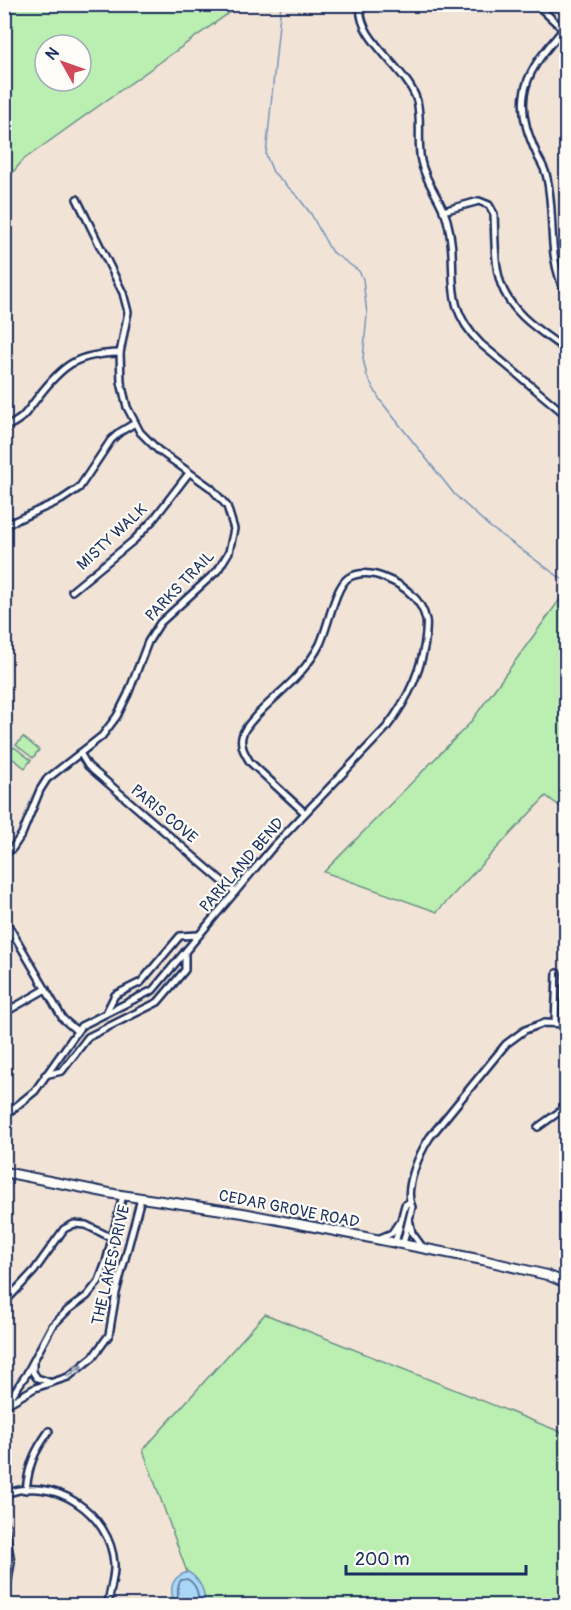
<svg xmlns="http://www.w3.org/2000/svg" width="571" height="1610" viewBox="0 0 571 1610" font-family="Pangolin,sans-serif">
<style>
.green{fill:#baefb1;stroke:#6a8f88;stroke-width:1.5;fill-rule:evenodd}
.water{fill:#aad7f6;stroke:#7194b9;stroke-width:1.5}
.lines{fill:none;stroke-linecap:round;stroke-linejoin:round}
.shore{stroke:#54729b;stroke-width:1.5}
.stream{stroke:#7194b9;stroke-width:1.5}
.minor-casing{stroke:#1b2f5e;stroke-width:10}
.secondary-casing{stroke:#1b2f5e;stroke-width:12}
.minor{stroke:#fdfcf7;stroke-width:5}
.secondary{stroke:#fdfcf7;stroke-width:8}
.oneway{stroke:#8c96aa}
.labels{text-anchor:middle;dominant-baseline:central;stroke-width:4.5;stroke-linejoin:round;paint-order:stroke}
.street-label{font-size:16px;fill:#1b2f5e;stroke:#fdfcf7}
</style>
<rect width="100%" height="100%" fill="#f2e3d7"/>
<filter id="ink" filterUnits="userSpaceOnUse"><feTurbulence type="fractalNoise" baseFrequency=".0167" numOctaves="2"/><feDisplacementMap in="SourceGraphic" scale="12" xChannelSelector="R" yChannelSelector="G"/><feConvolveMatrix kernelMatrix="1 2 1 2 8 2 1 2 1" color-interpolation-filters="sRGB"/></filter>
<g filter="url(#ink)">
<!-- green -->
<g class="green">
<path d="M5,4H240V5L23,160L5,182ZM45,45H81V81H45Z"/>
<polygon points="566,591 566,811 546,796 437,912 324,872 470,723"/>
<polygon points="23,737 39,750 33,758 16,745"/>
<polygon points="14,747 31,760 25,768 8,755"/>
<polygon points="265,1314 566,1434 566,1605 207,1605 188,1575 143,1450"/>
</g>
<!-- water -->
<path class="water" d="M188,1572C200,1579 206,1592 204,1605H169L173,1599C169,1585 174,1576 188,1572Z"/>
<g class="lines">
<!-- shore -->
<path class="shore" d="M176,1606C181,1597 174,1589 181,1580L187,1579C197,1584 199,1595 198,1606"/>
<!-- stream -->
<polyline class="stream" points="281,4 266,155 273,172 298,197 311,214 331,251 359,271 363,279 367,314 363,359 367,376 380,400 455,495 490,527 566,582"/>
<defs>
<g id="minor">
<path d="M361,4C355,39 407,67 417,101C422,120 417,142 421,161C425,182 441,199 447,220C461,271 438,301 481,344L566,415"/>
<polyline points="536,4 565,31"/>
<path d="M566,26C549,47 528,67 524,95C521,118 529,137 538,157C542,164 546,171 547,178C556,219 546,255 566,294"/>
<path d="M443,211L479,201L489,205L494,214C495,235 494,265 501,284C512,315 542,332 566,350"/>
<path d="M4,428C25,418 24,415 38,397C64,363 78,354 120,353"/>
<polyline points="8,524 61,500 79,488 111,440 120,432 135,423"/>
<polyline points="72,591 134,540 153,520 189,473"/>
<polyline points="80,753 88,766 235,892"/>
<polyline points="4,854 12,849 22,834 40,790 47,779 102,736 117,716 128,694 148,642 160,623 218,570 229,552 234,529 227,506 211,488 158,450 140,432 127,407 121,382 120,353 128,312 123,293 77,199"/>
<polyline points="4,918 63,1019 77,1031"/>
<polyline points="4,1013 46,989"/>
<polyline points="106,1013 115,995 141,982 180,936 199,935"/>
<polyline points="555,1023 557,973"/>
<polyline points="45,1075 62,1071 88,1037 158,1002 185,970 185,952"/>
<path d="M4,1116L35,1091L81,1026L153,990L272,848L386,728C407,701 423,669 426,633C426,629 427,624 426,620C422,600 405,586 387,579C375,573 360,571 348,578C335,587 328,627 320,644C315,654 307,665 299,674C287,689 244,721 242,737C240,746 245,754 250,762L305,813"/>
<polyline points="538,1127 566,1107"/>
<polyline points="410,1223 412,1233 423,1248"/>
<polyline points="380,1238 392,1233 398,1224"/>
<polyline points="395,1243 405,1205 410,1202"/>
<path d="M403,1244L412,1207C403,1189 420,1152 430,1137L506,1044L525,1030L544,1023L566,1024"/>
<polyline points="4,1303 34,1271 64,1229 74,1224 86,1225 112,1238"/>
<polyline points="33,1363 33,1372 37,1378 49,1382"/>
<polyline points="8,1401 26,1375 52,1326 68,1310 87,1296 99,1281 106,1262 123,1195"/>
<polyline points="4,1406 35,1388 68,1377 93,1357 109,1335 116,1293 141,1198"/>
<path d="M26,1490C29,1464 34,1452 49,1431"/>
<path d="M4,1495C52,1473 111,1513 114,1564C115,1577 109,1592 108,1606"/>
<polyline points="4,1521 11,1562 4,1605"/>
</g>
<polyline id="secondary" points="4,1172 114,1194 243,1213 483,1260 547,1275 566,1283"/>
</defs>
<!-- minor casing -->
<use href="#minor" class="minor-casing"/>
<!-- secondary casing -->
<use href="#secondary" class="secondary-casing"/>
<!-- minor -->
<use href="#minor" class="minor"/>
<!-- secondary -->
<use href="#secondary" class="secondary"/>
</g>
<!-- one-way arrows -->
<defs><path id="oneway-shaft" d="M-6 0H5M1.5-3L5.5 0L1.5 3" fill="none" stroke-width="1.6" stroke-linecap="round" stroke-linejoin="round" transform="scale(1.5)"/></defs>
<use class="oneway" href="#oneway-shaft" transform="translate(75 1371) rotate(-37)"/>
</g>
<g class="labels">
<!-- street labels -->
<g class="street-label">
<text transform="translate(112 537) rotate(-43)">MISTY WALK</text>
<text transform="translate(180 586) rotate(-46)">PARKS TRAIL</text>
<text transform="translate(164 814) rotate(40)">PARIS COVE</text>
<text transform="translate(242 865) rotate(-49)">PARKLAND BEND</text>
<text transform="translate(289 1209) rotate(11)">CEDAR GROVE ROAD</text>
<text transform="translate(111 1265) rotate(-77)">THE LAKES DRIVE</text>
</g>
</g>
<!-- margin -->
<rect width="571" height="1610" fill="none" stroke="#fdfcf7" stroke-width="24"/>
<rect x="12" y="12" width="547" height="1586" fill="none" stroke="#1b2f5e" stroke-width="2" filter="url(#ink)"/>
<!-- north arrow -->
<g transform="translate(63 63) rotate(310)"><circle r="28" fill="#fdfcf7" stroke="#a3aaba" stroke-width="1.5"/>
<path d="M0-4.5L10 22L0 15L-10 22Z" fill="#d1495b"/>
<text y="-9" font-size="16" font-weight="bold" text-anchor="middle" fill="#1b2f5e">N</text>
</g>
<!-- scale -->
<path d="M346 1565v9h180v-9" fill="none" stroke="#1b2f5e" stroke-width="3"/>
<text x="355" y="1565" font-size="18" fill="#1b2f5e" stroke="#fdfcf7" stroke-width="4.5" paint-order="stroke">200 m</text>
</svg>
